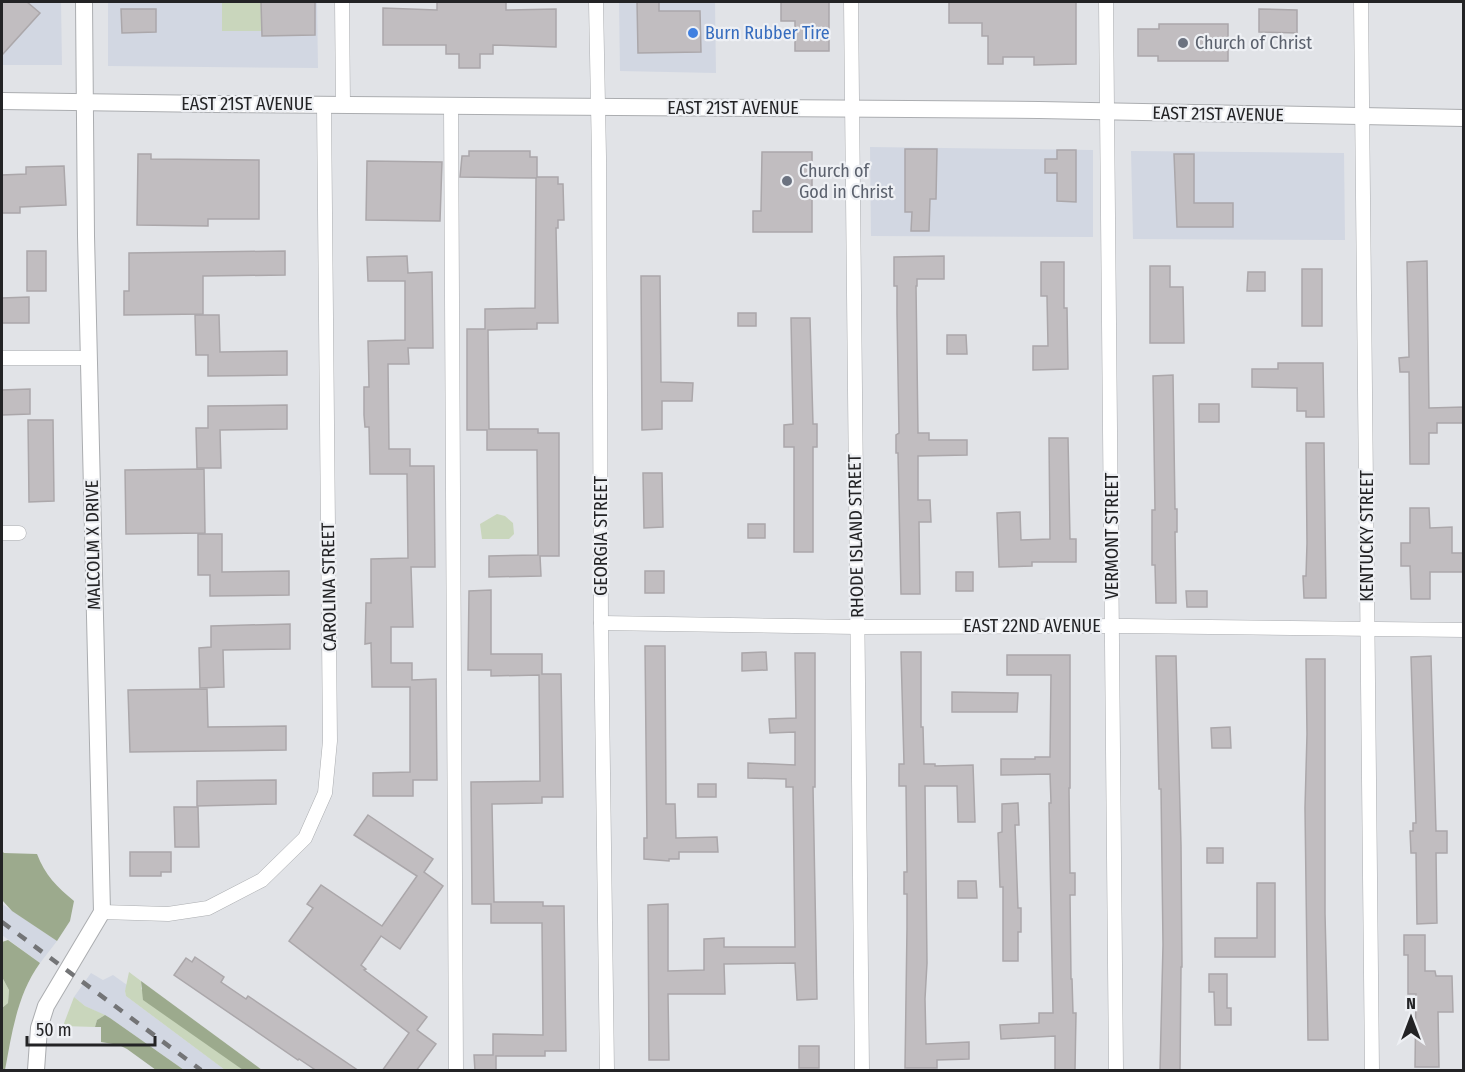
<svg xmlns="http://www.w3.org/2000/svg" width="1465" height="1072" viewBox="0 0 1465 1072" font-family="'Fira Sans Condensed',sans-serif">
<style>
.built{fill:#d2d7e2}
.green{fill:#c9d6bc}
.forest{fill:#9caa8d}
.building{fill:#c1bdc0;stroke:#aba7aa;stroke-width:1.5}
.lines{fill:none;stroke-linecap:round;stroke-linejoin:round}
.minor-casing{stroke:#abadb0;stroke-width:15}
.tertiary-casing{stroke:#abadb0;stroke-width:18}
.minor{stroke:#fff;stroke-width:14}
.tertiary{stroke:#fff;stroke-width:16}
.rail{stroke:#737476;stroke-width:4.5;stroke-dasharray:10 10;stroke-linecap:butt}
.shop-dot{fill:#3f7fe0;stroke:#eef0f4;stroke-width:2}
.worship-dot{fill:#6b7280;stroke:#eef0f4;stroke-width:2}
.labels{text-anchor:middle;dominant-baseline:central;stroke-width:4.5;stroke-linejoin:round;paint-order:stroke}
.shop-label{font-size:18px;fill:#366cbe;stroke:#eef0f4;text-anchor:start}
.worship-label{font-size:18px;fill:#5b616d;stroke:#eef0f4;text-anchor:start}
.street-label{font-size:18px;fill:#232325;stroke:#eef0f4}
</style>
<rect width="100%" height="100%" fill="#e1e3e7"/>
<!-- built -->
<g class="built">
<polygon points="2,2 61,2 62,65 2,65"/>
<polygon points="108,2 317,2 318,68 108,66"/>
<polygon points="619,2 715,2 716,73 620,71"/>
<polygon points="870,147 1093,150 1093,237 871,236"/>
<polygon points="1131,151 1344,153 1345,240 1133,239"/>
<polygon points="2,904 57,941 40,963 2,935"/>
<polygon points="91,973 103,980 113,975 127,985 125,991 126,996 225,1070 184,1070 110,1018 85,1006 74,997"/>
</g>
<!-- green -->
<g class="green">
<polygon points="222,2 261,2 262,31 222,31"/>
<polygon points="497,514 505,516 513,523 514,534 509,539 482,539 480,524"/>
<polygon points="129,972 141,981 141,989 243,1070 225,1070 126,996 125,991"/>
<polygon points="2,977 9,990 8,1003 2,1008"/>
<polygon points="74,997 85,1006 105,1015 97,1020 95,1027 63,1026"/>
</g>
<!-- forest -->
<g class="forest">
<path d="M2,851L4,853L37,854C45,875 57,887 74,901L70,921L57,941L12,911L2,900Z"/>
<path d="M8,940L40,963C17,995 12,1033 5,1070H2V1008L8,1003L9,990L2,977V942Z"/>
<polygon points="141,981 262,1070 243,1070 143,1000"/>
<polygon points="105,1015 110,1018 184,1070 156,1070 127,1049 119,1045 101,1042 101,1027 95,1027 97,1020"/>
</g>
<!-- building -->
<g class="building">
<polygon points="2,2 27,2 40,13 2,55"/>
<polygon points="261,2 315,2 315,35 262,36"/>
<polygon points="437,2 506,2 506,10 556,9 556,47 493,45 493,54 480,54 480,68 459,68 459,54 446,54 446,45 383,45 383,8 437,10"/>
<polygon points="637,2 659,2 659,11 700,11 701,52 638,53"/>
<polygon points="781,2 829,2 829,51 795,51 795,21 781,21"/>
<polygon points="949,2 1076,2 1076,64 1034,65 1034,57 1003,57 1003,64 988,64 988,36 982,36 982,23 949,23"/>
<polygon points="121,9 156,9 156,32 122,33"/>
<polygon points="1259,9 1297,10 1297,33 1259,32"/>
<polygon points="1159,24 1228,24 1228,61 1158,61 1158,56 1138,56 1138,29 1159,29"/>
<polygon points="905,149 937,149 936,199 930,199 929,231 911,231 912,212 905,212"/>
<polygon points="1057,150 1076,150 1076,202 1057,201 1057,173 1045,173 1045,159 1057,159"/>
<polygon points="469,151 530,151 530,157 537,157 537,177 558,177 558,184 563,184 564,220 558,220 558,228 556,228 558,323 537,323 537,329 488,330 489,429 538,429 538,433 559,433 559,556 540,556 541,576 489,577 489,556 538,555 537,450 487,450 487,430 467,430 467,329 485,329 485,309 535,308 536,178 460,177 462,156 469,156"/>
<polygon points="762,152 812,152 812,232 753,232 753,211 761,211"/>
<polygon points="138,154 151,154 151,159 259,160 259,219 208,219 208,226 137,225"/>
<polygon points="1174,154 1194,154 1194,203 1233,203 1233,227 1177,227"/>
<polygon points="367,161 442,162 440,221 366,220"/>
<polygon points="64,166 66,205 20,207 20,213 2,213 2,175 26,174 26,167"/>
<rect x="27" y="251" width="19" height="40"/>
<polygon points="285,251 285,275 203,276 203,314 124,315 124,291 129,291 129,253"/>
<polygon points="407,256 408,273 432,272 433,348 408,348 409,364 388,364 389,449 410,449 410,466 434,466 435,567 411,567 413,627 391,627 391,663 412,663 412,680 436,679 437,780 413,780 413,796 373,796 373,773 410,772 410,687 372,687 371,643 365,644 366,603 371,603 371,559 408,558 407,474 370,474 369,427 365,427 364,415 364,387 369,387 368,341 405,340 405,281 368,281 367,257"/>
<polygon points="944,256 944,279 917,279 917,286 916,286 918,433 929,433 929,440 967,440 967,455 918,456 918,500 930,500 931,522 919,522 920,594 901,594 898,453 896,453 896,435 899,433 897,314 897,286 894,286 894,257"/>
<polygon points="1427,261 1429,408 1464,407 1464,423 1437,423 1437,433 1429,433 1429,464 1410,464 1409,372 1400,372 1399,358 1409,357 1407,262"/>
<polygon points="1041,262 1064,262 1064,308 1067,308 1068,369 1033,370 1033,346 1048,346 1047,296 1041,296"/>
<polygon points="1150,266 1170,266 1170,287 1183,287 1184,343 1150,343"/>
<rect x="1302" y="269" width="20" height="57"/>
<polygon points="1248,272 1265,272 1265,291 1247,291"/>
<polygon points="641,276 660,276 661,382 693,383 692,401 662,401 662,429 642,430"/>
<polygon points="29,297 29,323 2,323 2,298"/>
<rect x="738" y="313" width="18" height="13"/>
<polygon points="195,315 219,315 220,352 287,351 287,375 208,376 208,355 196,355"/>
<polygon points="791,318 810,318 813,424 817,424 817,447 813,447 813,552 794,552 794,447 784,447 784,425 793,424"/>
<polygon points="947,335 966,335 967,354 947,354"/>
<polygon points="1278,363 1323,363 1324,417 1306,417 1306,411 1297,411 1297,388 1252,387 1252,369 1278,369"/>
<polygon points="1173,375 1175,509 1177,509 1177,532 1175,532 1176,603 1156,603 1155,565 1152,565 1152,510 1155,510 1153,376"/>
<polygon points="30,389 30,414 2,415 2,390"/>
<rect x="1199" y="404" width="20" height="18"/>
<polygon points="287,405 287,429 220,430 221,468 197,468 196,428 208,428 208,406"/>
<polygon points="28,420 53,420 54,501 29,502"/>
<polygon points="1049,438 1068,438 1070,539 1076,539 1076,562 1032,562 1032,566 999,567 997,513 1020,512 1021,540 1050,539"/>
<polygon points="1306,443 1324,443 1326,598 1304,598 1303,576 1306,576 1307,543"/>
<polygon points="204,469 205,533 126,534 125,470"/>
<polygon points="643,473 662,473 663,527 644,528"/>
<polygon points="1410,508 1429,508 1430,528 1452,527 1452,553 1464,553 1464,572 1430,572 1430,599 1411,599 1410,566 1401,566 1401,543 1410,543"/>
<rect x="748" y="524" width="17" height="14"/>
<polygon points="198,534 222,534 222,572 289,571 289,595 210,596 210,575 198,575"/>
<rect x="645" y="571" width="19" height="22"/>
<rect x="956" y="572" width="17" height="19"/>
<polygon points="491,590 491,654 542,654 542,674 561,674 563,797 542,797 542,803 492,804 494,902 543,902 543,906 564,906 566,1051 545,1051 545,1056 496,1056 496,1071 475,1071 474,1055 493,1055 493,1034 543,1035 542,923 491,923 491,904 472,904 471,782 540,781 539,675 491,676 491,670 468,670 469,591"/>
<polygon points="1186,591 1207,591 1207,607 1187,607"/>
<polygon points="290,624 290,649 223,650 224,687 200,688 199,648 211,647 211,626"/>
<polygon points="645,646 665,646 666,804 675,804 676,838 717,837 718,852 679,852 679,859 669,859 669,861 644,859 644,838 647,838"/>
<polygon points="766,652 767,670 742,671 742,653"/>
<polygon points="901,652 921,652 921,727 923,727 924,764 935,764 935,766 973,765 975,822 958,822 957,786 925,786 927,963 925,999 926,1044 969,1042 969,1059 937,1060 937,1068 905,1068 907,928 907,894 904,894 904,872 907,872 906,786 899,786 899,764 904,764"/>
<polygon points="795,653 815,653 815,787 813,787 817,999 797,1000 795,963 724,964 725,994 668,994 669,1060 649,1060 648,905 668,904 668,971 704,970 704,939 724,938 724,947 795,947 793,787 786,787 786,779 748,778 748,763 795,765 795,732 770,733 769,719 796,718"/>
<polygon points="1007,655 1070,655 1070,788 1069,788 1070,873 1075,873 1075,895 1070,895 1071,979 1072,979 1073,1013 1076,1013 1075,1070 1055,1070 1055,1036 1001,1039 1000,1025 1039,1023 1039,1013 1053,1013 1049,803 1051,803 1050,774 1001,775 1001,759 1035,759 1035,757 1050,757 1051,675 1007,675"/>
<polygon points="1156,656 1176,656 1181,845 1182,967 1181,967 1180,1071 1160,1071 1163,945 1161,789 1159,789"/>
<polygon points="1431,656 1436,831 1447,831 1447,853 1436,853 1437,923 1417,924 1416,853 1411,853 1410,831 1413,831 1413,823 1416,823 1411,657"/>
<polygon points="1306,659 1325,659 1325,913 1328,1040 1308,1040 1305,808 1307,734"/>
<polygon points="207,689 208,727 286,726 286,750 130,752 128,690"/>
<polygon points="952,692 1018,693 1017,712 952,712"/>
<polygon points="1230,727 1231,748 1212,748 1211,728"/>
<polygon points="276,780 276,804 197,806 197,781"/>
<rect x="698" y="784" width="18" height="13"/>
<polygon points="1018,803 1019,825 1015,825 1018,908 1021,908 1021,932 1018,932 1018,961 1003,961 1003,887 1000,887 998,833 1002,832 1002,804"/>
<polygon points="174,807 198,807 199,847 175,847"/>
<polygon points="368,815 433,859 424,872 443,886 400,949 381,936 361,965 366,969 364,970 427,1017 417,1030 436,1044 416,1071 382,1071 409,1033 289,941 313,908 307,904 321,885 382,926 417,876 354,835"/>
<rect x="1207" y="848" width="16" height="15"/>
<polygon points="130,852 171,852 171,872 161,872 161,876 130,876"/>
<polygon points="958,881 976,881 977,898 958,898"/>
<polygon points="1257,883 1275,883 1275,957 1215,957 1215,938 1257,938"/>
<polygon points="1404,935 1425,935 1425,971 1435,971 1436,976 1452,976 1453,1012 1438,1012 1439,1067 1415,1067 1416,994 1408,994 1408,955 1404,955"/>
<polygon points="195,957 224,977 221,982 246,999 248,996 359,1071 317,1071 299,1059 298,1060 174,975 186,958 192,962"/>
<polygon points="1209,974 1227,974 1227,1008 1231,1008 1231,1025 1215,1025 1214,992 1209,992"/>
<rect x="799" y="1046" width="20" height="22"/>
</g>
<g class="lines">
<defs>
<g id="minor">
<polyline points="342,2 343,105"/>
<polyline points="596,2 599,157 601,623 607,1070"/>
<polyline points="851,2 862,1070"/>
<polyline points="1106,2 1116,1070"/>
<polyline points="1361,2 1372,1070"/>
<polyline points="451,106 456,1070"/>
<polyline points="2,358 89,358"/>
<polyline points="2,533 19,533"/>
<polyline points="601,623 857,627 1127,626 1464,630"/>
<polyline points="102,912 168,914 208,908 262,880 305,838 325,793 330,741 324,105"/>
</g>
<g id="tertiary">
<polyline points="2,101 214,104 1039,110 1464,118"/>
<polyline points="36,1070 39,1028 46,1006 102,912 86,236 84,2"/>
</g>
</defs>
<!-- minor casing -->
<use href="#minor" class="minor-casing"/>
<!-- tertiary casing -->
<use href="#tertiary" class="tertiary-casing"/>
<!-- minor -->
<use href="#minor" class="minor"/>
<!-- tertiary -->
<use href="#tertiary" class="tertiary"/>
<!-- rail -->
<polyline class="rail" points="2,922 201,1070"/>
</g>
<!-- markers -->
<circle class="shop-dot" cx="693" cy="33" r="6"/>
<g class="worship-dot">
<circle cx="1183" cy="43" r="6"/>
<circle cx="787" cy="181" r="6"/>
</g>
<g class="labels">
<!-- shop labels -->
<g class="shop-label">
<text x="705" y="33">Burn Rubber Tire</text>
</g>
<!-- worship labels -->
<g class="worship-label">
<text x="1195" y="43">Church of Christ</text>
<text x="799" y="171">Church of<tspan x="799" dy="21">God in Christ</tspan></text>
</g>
<!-- street labels -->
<g class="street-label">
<text x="247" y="104">EAST 21ST AVENUE</text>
<text x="733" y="108">EAST 21ST AVENUE</text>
<text transform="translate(1218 114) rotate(1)">EAST 21ST AVENUE</text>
<text transform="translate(601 536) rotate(-90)">GEORGIA STREET</text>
<text transform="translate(856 536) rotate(-91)">RHODE ISLAND STREET</text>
<text transform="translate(1112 536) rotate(-90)">VERMONT STREET</text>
<text transform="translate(1367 536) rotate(-90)">KENTUCKY STREET</text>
<text transform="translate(93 545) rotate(-91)">MALCOLM X DRIVE</text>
<text transform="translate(329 587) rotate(-91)">CAROLINA STREET</text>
<text x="1032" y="626">EAST 22ND AVENUE</text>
</g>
</g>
<!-- border -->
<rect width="1465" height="1072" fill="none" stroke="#232325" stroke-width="6"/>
<!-- north arrow -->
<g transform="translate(1411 1018)" stroke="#eef0f4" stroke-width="4.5" paint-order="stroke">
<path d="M0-4.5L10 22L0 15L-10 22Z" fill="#232325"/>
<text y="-9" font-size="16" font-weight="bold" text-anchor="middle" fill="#232325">N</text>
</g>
<!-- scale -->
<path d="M27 1036v9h128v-9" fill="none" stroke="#232325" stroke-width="3"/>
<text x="36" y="1036" font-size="18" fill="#232325" stroke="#eef0f4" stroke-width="4.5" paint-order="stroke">50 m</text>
</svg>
